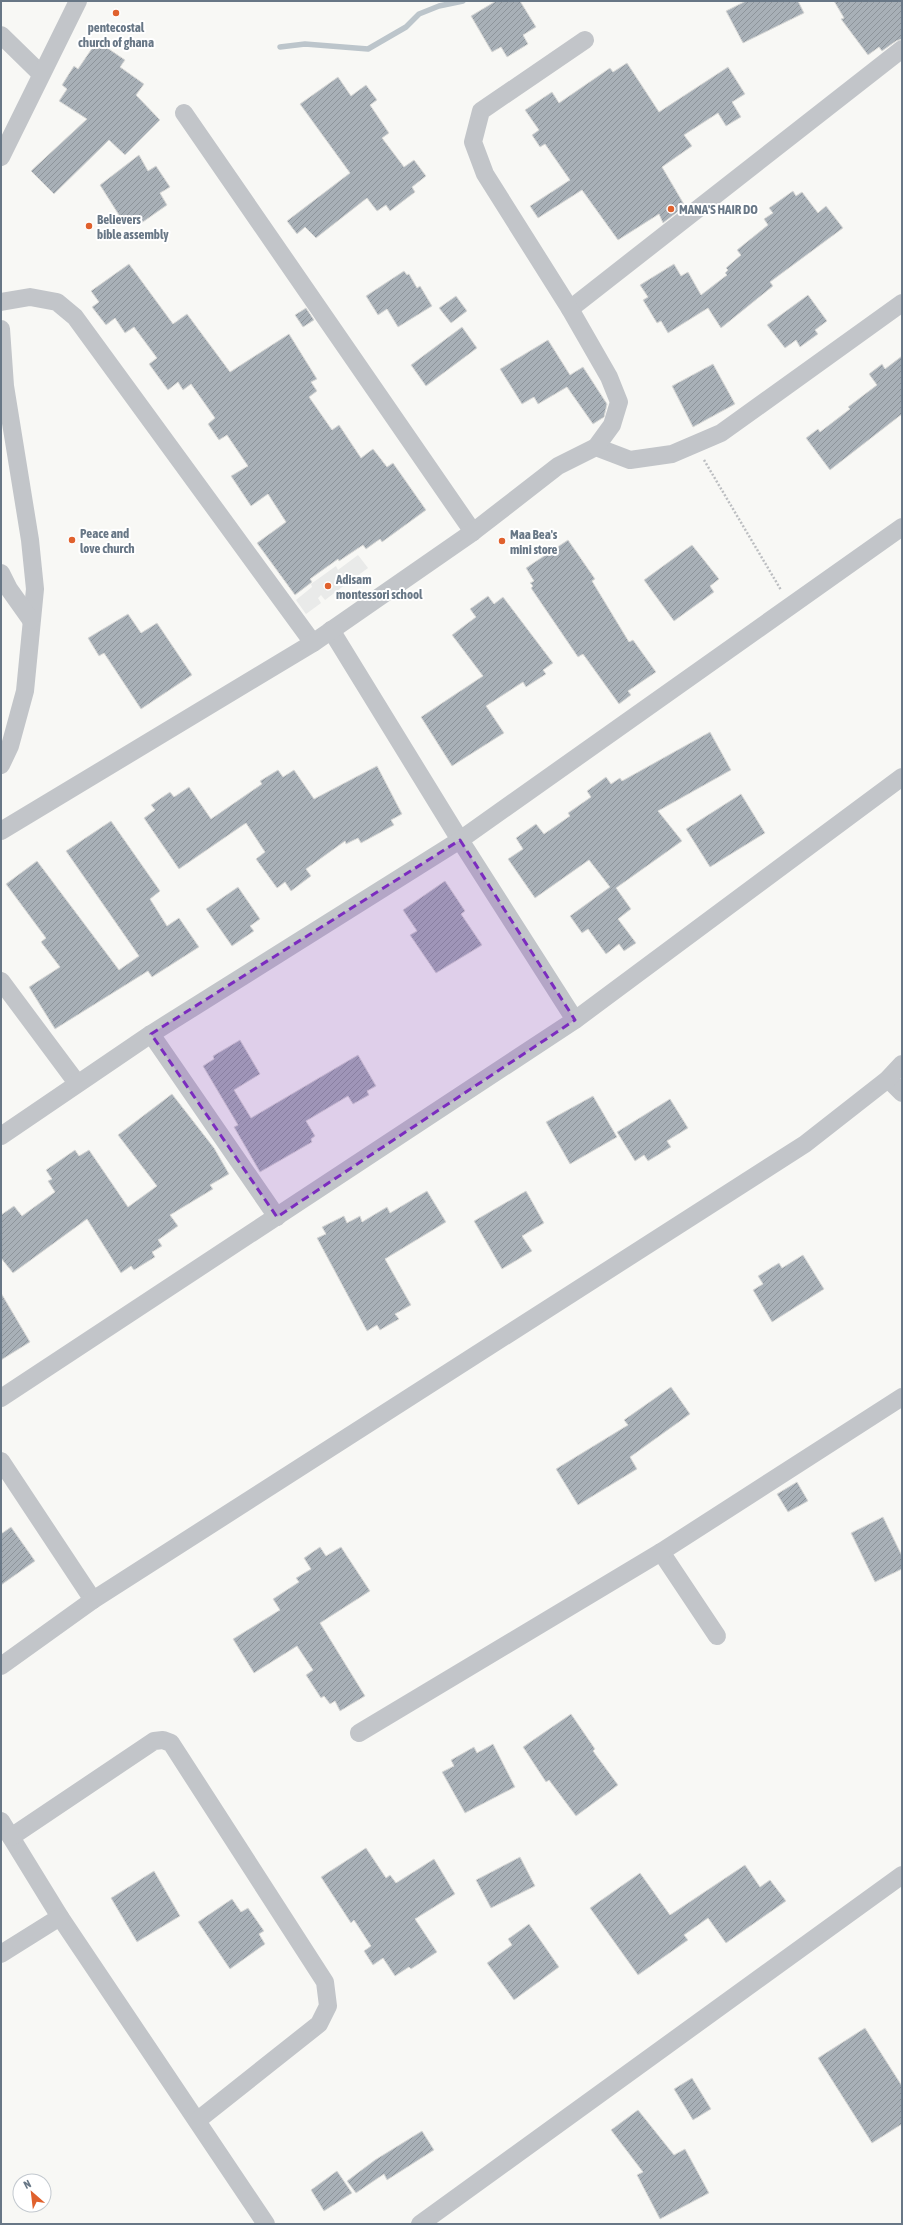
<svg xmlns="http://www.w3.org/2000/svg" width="903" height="2225" viewBox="0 0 903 2225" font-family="'Asap Condensed',sans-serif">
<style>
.built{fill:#e9eae9}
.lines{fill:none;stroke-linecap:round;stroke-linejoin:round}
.stream{stroke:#bcc5cb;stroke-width:5.5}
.building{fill:url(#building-hatch);stroke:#dadad8}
.path{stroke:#bcbec1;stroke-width:2.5;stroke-dasharray:2 2;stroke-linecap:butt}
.minor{stroke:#c2c5c9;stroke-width:18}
.marked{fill:#7b2cbf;fill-opacity:0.2;stroke:#7b2cbf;stroke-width:3;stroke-dasharray:8 5;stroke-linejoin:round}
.poi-dot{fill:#e0612d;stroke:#fff;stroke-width:1.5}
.labels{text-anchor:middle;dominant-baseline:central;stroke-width:4;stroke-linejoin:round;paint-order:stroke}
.poi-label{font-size:13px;font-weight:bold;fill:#687786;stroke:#fff;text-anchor:start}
</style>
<defs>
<pattern id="building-hatch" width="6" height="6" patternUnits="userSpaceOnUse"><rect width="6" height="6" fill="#a8b0b7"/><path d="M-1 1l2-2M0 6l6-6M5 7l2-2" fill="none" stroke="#8d949a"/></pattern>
</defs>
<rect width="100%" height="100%" fill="#f8f8f5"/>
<!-- built -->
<polygon class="built" points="358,555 368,568 353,579 350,574 346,576 350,581 325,600 321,595 318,598 321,603 306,614 296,600 312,587 311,584 336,566 338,570"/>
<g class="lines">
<!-- stream -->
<polyline class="stream" points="280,47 305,44 368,49 406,27 419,14 439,6 463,1"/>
</g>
<!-- building -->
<g class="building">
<polygon points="496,1 520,1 536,27 523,35 528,44 507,57 501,47 492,52 471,16"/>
<polygon points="746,1 798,1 804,13 743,43 726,11"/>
<polygon points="834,1 902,1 902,39 896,41 882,51 879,47 868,55 841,19 844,18"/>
<polygon points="97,41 125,60 120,67 144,84 136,95 160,120 125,155 109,140 54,194 31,171 87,119 59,101 67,89 62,85 74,66 78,69"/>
<polygon points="627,63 659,112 728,67 745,94 732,102 741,117 726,126 718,113 684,135 692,146 662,167 685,206 663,223 659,214 618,240 582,190 538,218 530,206 570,180 545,144 540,147 532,135 539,130 525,110 552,92 559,103 610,68 613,72"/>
<polygon points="338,77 351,96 366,85 377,100 370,105 389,133 382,138 404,167 414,160 426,176 412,187 415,192 390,211 386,205 377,211 367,198 316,238 305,227 297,234 287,221 350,173 300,104"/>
<polygon points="139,155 148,171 156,166 170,187 160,193 167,205 140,224 135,217 124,223 100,185"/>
<polygon points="793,191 796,196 802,192 818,213 826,206 843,228 770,282 773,286 721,328 708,308 668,333 661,321 657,323 643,300 648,297 640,285 674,264 681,276 688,272 701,295 727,275 725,273 728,270 726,268 741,255 737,250 768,225 764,219 773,213 769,208"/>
<polygon points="129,264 173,324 187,314 230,372 289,334 317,379 311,382 317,391 309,397 332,430 339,425 361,458 373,449 387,467 393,463 426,510 382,542 380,539 366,549 363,545 339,561 338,559 310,579 312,582 295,595 257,543 286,522 268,494 251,506 231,476 248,466 227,435 219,440 208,424 215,418 191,384 183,390 178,382 168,390 149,364 157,358 134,327 125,333 115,318 106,325 92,307 99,302 91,291"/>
<polygon points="404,271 407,275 409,274 417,288 420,286 432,306 398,327 387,309 378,315 366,296"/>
<polygon points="808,295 827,321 815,330 818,334 800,347 796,340 785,348 767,325"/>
<polygon points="456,296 467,311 451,323 439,308"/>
<polygon points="306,308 314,320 303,327 295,315"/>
<polygon points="462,327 477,348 426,386 411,365"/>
<polygon points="548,340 570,375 583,367 607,404 604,417 593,424 567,387 538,404 534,397 522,404 500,369"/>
<polygon points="902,356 902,414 830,470 806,438 818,429 820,432 850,409 848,407 877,385 869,374 882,364 885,369"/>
<polygon points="713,364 735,404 693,427 672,386"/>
<polygon points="568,540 595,579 592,581 629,642 633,640 656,672 628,691 631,695 619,704 583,654 578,657 531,588 533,586 530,583 534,581 526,568"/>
<polygon points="692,545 719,579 710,586 714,592 674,621 644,580"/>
<polygon points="488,596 494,604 503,597 553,663 543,670 546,674 526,687 523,682 486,706 504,733 452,766 421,717 483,676 452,635 476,617 470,609"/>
<polygon points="128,614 141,633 157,623 192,675 141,709 104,653 99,656 88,638"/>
<polygon points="710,732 731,770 658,811 682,841 616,888 631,909 618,919 636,943 624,951 619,944 606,954 588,929 582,933 570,916 610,887 589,860 535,898 508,859 523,849 516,838 536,824 544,834 570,816 568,813 591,797 587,791 606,777 611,784 620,778 622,781"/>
<polygon points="377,766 402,814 391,820 394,825 361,843 358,838 346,844 345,841 306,869 311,876 291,891 285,882 277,888 256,859 265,852 246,823 179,869 144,818 155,810 151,805 170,792 174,797 189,787 211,819 262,784 260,781 278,770 283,777 294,770 314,799"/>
<polygon points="741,794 765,833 710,867 686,829"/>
<polygon points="111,821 160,891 150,899 167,926 179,918 199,947 152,977 148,971 55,1029 29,987 60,967 41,942 46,938 6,884 37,861 119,970 139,956 66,851"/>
<polygon points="445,881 465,911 461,914 482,945 436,973 410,935 417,931 403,910"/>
<polygon points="238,887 260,919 250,926 254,931 232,946 206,909"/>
<polygon points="240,1040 260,1074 234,1090 251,1118 358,1055 376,1086 367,1091 369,1095 353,1104 348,1096 306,1121 315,1136 311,1139 312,1142 260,1172 234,1127 238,1125 203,1066 214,1059 213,1056"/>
<polygon points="172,1094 214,1148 229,1174 210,1185 213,1189 170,1215 178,1226 158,1240 162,1246 152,1252 155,1257 134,1270 131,1266 121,1273 87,1219 13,1273 1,1258 1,1215 14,1206 22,1216 55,1192 48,1181 52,1179 46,1170 75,1150 79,1156 89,1150 128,1207 157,1186 118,1135"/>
<polygon points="593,1096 617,1137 570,1164 546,1122"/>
<polygon points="670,1099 688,1128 667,1141 671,1147 648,1161 644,1155 635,1161 617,1132"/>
<polygon points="427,1191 446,1222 385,1259 411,1305 395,1314 399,1319 380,1330 377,1325 367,1331 317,1238 326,1234 322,1227 344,1216 347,1223 360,1216 362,1222 387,1207 390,1213"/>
<polygon points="526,1191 544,1223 522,1236 532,1251 502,1269 474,1221"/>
<polygon points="803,1255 824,1289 772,1322 753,1290 763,1284 758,1276 779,1263 782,1268"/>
<polygon points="1,1293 30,1342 1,1360"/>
<polygon points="671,1387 690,1414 630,1457 637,1469 578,1505 556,1469 628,1425 624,1420"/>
<polygon points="797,1482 808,1501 788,1512 777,1494"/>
<polygon points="883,1517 902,1556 902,1569 875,1582 851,1533"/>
<polygon points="11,1527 35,1561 1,1585 1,1534"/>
<polygon points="320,1547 326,1556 341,1547 370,1591 320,1623 365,1696 340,1711 335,1701 330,1704 324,1696 321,1698 306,1675 313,1670 297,1646 254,1673 233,1639 280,1610 273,1599 299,1582 296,1578 311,1569 304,1558"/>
<polygon points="571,1714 595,1749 593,1751 618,1785 576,1816 549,1780 546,1782 523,1747"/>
<polygon points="493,1744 515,1787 465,1813 442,1772 454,1766 451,1760 474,1747 477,1753"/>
<polygon points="366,1848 386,1878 390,1875 396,1883 434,1859 455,1894 415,1919 437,1952 411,1969 409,1967 395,1976 383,1958 373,1965 364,1951 371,1946 354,1920 351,1923 321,1877"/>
<polygon points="520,1857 535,1886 491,1908 476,1880"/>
<polygon points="745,1865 760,1887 770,1880 786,1901 726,1943 708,1918 684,1935 688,1940 638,1975 590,1908 640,1873 670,1915"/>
<polygon points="154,1871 180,1916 137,1942 111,1898"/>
<polygon points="232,1899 241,1912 248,1908 264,1931 259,1934 265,1944 230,1969 198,1922"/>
<polygon points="529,1924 559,1967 514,2000 487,1963 512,1945 508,1939"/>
<polygon points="865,2028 902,2086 902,2124 872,2143 818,2058"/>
<polygon points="692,2078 711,2109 693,2120 674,2089"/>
<polygon points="638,2110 674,2155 685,2149 709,2193 660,2219 637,2175 643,2172 611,2130"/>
<polygon points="422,2131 434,2150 387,2180 384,2174 356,2193 347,2181 375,2160"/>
<polygon points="337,2171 352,2193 324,2211 311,2190"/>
</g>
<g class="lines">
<!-- path -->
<polyline class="path" points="704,460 781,590"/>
<!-- minor -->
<g class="minor">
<polyline points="1,35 41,74"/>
<polyline points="184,113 473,532"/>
<polyline points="1,157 78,1"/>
<polyline points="1,302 30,297 57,302 75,317 313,643"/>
<polyline points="570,309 902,49"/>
<polyline points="1,329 5,386 30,540 35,589 25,691 10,746 1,765"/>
<polyline points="596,447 630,460 672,454 721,433 902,303"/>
<polyline points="1,573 9,589 31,620"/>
<polyline points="331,630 460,840 575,1020"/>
<polyline points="1,831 313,643 473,532 558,466 596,447 612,425 619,402 609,377 570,309 485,174 473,142 481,111 585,40"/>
<polyline points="1,981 77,1083"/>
<polyline points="151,1034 277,1217"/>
<polyline points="888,1079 902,1093"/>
<polyline points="1,1136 151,1034 460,840 902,527"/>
<polyline points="1,1398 575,1020 902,777"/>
<polyline points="1,1461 93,1600"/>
<polyline points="661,1552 717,1636"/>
<polyline points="1,1666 93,1600 805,1144 888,1079 902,1064"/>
<polyline points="359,1733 661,1552 902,1397"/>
<polyline points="1,1821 60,1917 266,2224"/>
<polyline points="11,1837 154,1741 163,1740 171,1743 325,1982 328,2006 319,2024 198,2120"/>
<polyline points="1,1954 60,1917"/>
<polyline points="420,2224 902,1875"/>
</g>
</g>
<!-- marked area -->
<path class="marked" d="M460,840L575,1020L277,1217L151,1034Z"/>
<!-- markers -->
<g class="poi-dot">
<circle cx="116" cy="13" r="4"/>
<circle cx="671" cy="209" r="4"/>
<circle cx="89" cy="226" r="4"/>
<circle cx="72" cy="540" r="4"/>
<circle cx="502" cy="541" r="4"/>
<circle cx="328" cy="586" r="4"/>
</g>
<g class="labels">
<!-- poi labels -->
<g class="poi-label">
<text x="116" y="27" text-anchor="middle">pentecostal<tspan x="116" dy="15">church of ghana</tspan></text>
<text x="679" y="209">MANA'S HAIR DO</text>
<text x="97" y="219">Believers<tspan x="97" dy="15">bible assembly</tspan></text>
<text x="80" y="533">Peace and<tspan x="80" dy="15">love church</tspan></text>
<text x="510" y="534">Maa Bea's<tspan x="510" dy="15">mini store</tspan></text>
<text x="336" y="579">Adisam<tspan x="336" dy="15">montessori school</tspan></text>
</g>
</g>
<!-- border -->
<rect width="903" height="2225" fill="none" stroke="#687786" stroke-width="4"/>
<!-- north arrow -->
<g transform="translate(32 2193) rotate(332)"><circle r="19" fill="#ffffff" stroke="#c3c9cf"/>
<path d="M0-3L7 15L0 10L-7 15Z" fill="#e0612d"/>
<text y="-6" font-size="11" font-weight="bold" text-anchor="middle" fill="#687786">N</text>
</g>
</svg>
